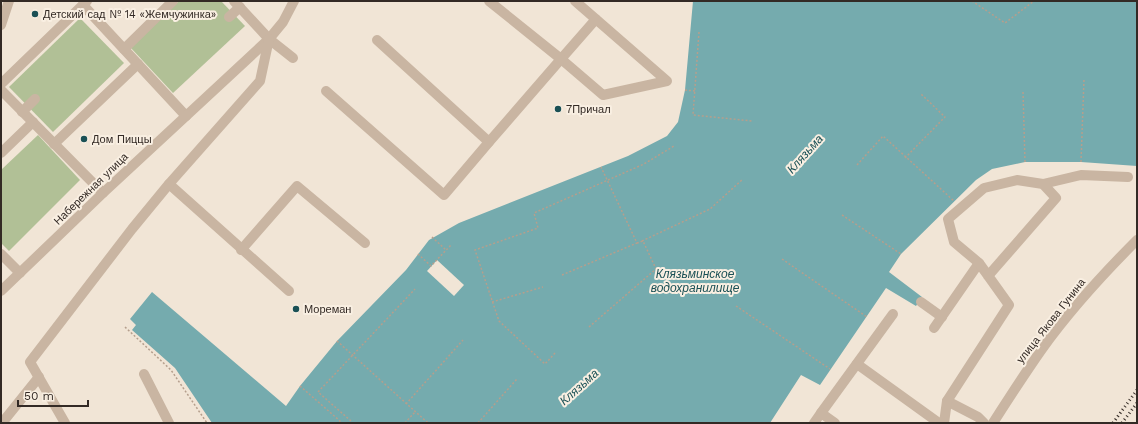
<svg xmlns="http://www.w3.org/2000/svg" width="1138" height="424" viewBox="0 0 1138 424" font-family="'Work Sans',sans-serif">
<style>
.green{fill:#b1c096}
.water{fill:#75abae}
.pier{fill:#f1e5d6}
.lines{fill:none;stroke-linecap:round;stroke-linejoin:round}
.path{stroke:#b59f8d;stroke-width:1.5;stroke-dasharray:2 2;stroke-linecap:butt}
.minor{stroke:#c9b5a2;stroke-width:10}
.rail{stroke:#332a25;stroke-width:3;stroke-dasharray:1 3;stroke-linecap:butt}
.poi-dot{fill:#1a5055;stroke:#f9efe2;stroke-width:1.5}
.labels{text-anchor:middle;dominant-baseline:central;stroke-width:4;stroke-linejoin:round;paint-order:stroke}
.poi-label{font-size:11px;fill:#332a25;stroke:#f9efe2;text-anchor:start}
.street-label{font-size:11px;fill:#332a25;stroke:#f9efe2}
.water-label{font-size:12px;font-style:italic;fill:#1a5055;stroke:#f9efe2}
</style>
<rect width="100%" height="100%" fill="#f1e5d6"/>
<!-- green -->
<g class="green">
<polygon points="179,1 221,1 245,26 173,93 130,47"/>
<polygon points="80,18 124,63 53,132 9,87"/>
<polygon points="38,135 80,180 9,251 1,243 1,170"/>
</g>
<!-- water -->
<polygon class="water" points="693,1 1137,1 1137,166 1081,162 1025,162 992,169 976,180 901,254 889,272 922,297 916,306 886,288 820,385 801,375 770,423 212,423 175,368 132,330 136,325 130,319 152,292 286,406 300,386 337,341 406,270 429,240 459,223 628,156 667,136 678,122 685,90"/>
<!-- pier -->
<polygon class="pier" points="437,260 464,285 454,296 427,271"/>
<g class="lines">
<!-- path -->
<g class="path">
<polyline points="972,1 1005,23 1034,1"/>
<polyline points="699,32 693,115 752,121"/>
<polyline points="685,90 695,91"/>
<polyline points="1023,92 1025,162"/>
<polyline points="905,158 945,117 920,93"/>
<polyline points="1081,162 1084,79"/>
<polyline points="857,165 883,136 954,201"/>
<polyline points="842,215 901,254"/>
<polyline points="432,237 446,250"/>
<polyline points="642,241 710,209 743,179"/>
<polyline points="418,254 431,266 451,245"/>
<polyline points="782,259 867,317"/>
<polyline points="562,275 637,243 601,167"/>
<polyline points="492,302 543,287"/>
<polyline points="736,306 830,369"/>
<polyline points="125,327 171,370 207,423"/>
<polyline points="589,327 656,269 643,241 637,243"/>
<polyline points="337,341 428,423"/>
<polyline points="555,353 545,364 499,321 475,250 538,228 534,213 644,164 674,146"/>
<polyline points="300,386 340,421 338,423"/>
<polyline points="406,404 463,340"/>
<polyline points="351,421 318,392 415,289"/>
<polyline points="405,423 415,412"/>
<polyline points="478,423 517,379"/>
</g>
<!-- minor -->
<g class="minor">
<polyline points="234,1 269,39 293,58"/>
<polyline points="575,1 667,81 603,95 561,59 596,19"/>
<polyline points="83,5 186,116"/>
<polyline points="229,17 240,7"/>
<polyline points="1,25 9,1"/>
<polyline points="377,40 489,142 561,59 489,1"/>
<polyline points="124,49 173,1"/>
<polyline points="1,84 87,1"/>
<polyline points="1,90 103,193"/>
<polyline points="326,91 444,195 489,142"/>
<polyline points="22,112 35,99"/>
<polyline points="54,144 138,64"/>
<polyline points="1,153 33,122"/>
<polyline points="169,184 289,291"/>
<polyline points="1043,184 1081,175 1128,177"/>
<polyline points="241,250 297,186 365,243"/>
<polyline points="1,254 20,273"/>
<polyline points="1,291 103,193 269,39 283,22 294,1"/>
<polyline points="921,302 942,317"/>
<polyline points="934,328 979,263"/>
<polyline points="857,364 939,423"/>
<polyline points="144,374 169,423"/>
<polyline points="947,401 978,417 984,423"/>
<polyline points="821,413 893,314"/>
<polyline points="2,423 39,377"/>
<polyline points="65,423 30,362 132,229 169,184 260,81 269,39"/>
<polyline points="814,423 821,413 835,423"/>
<polyline points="944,423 947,401 1009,305 979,263 954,242 948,219 984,188 1017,180 1043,184 1056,198 988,276"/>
<path d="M993,423C1009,398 1025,373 1042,349C1070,310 1103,274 1137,240"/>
</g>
<!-- rail -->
<g class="rail">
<polyline points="1113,423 1137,390"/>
<polyline points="1122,423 1137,403"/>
</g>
</g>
<!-- markers -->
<g class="poi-dot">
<circle cx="35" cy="14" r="4"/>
<circle cx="558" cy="109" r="4"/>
<circle cx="84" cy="139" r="4"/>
<circle cx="296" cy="309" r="4"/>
</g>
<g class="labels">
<!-- poi labels -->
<g class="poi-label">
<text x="43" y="14">Детский сад № 14 «Жемчужинка»</text>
<text x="566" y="109">7Причал</text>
<text x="92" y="139">Дом Пиццы</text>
<text x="304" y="309">Мореман</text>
</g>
<!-- street labels -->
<g class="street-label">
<text transform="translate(91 189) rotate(-44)">Набережная улица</text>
<text transform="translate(1051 321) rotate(-52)">улица Якова Гунина</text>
</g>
<!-- water labels -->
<g class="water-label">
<text transform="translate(805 154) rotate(-48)">Клязьма</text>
<text x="695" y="274">Клязьминское<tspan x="695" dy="14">водохранилище</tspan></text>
<text transform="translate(579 387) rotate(-42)">Клязьма</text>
</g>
</g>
<!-- border -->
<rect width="1138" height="424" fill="none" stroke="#332a25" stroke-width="4"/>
<!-- scale -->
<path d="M18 400v6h70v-6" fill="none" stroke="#332a25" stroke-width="2"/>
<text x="24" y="400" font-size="12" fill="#332a25" stroke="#f9efe2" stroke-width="3" paint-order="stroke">50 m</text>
</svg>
